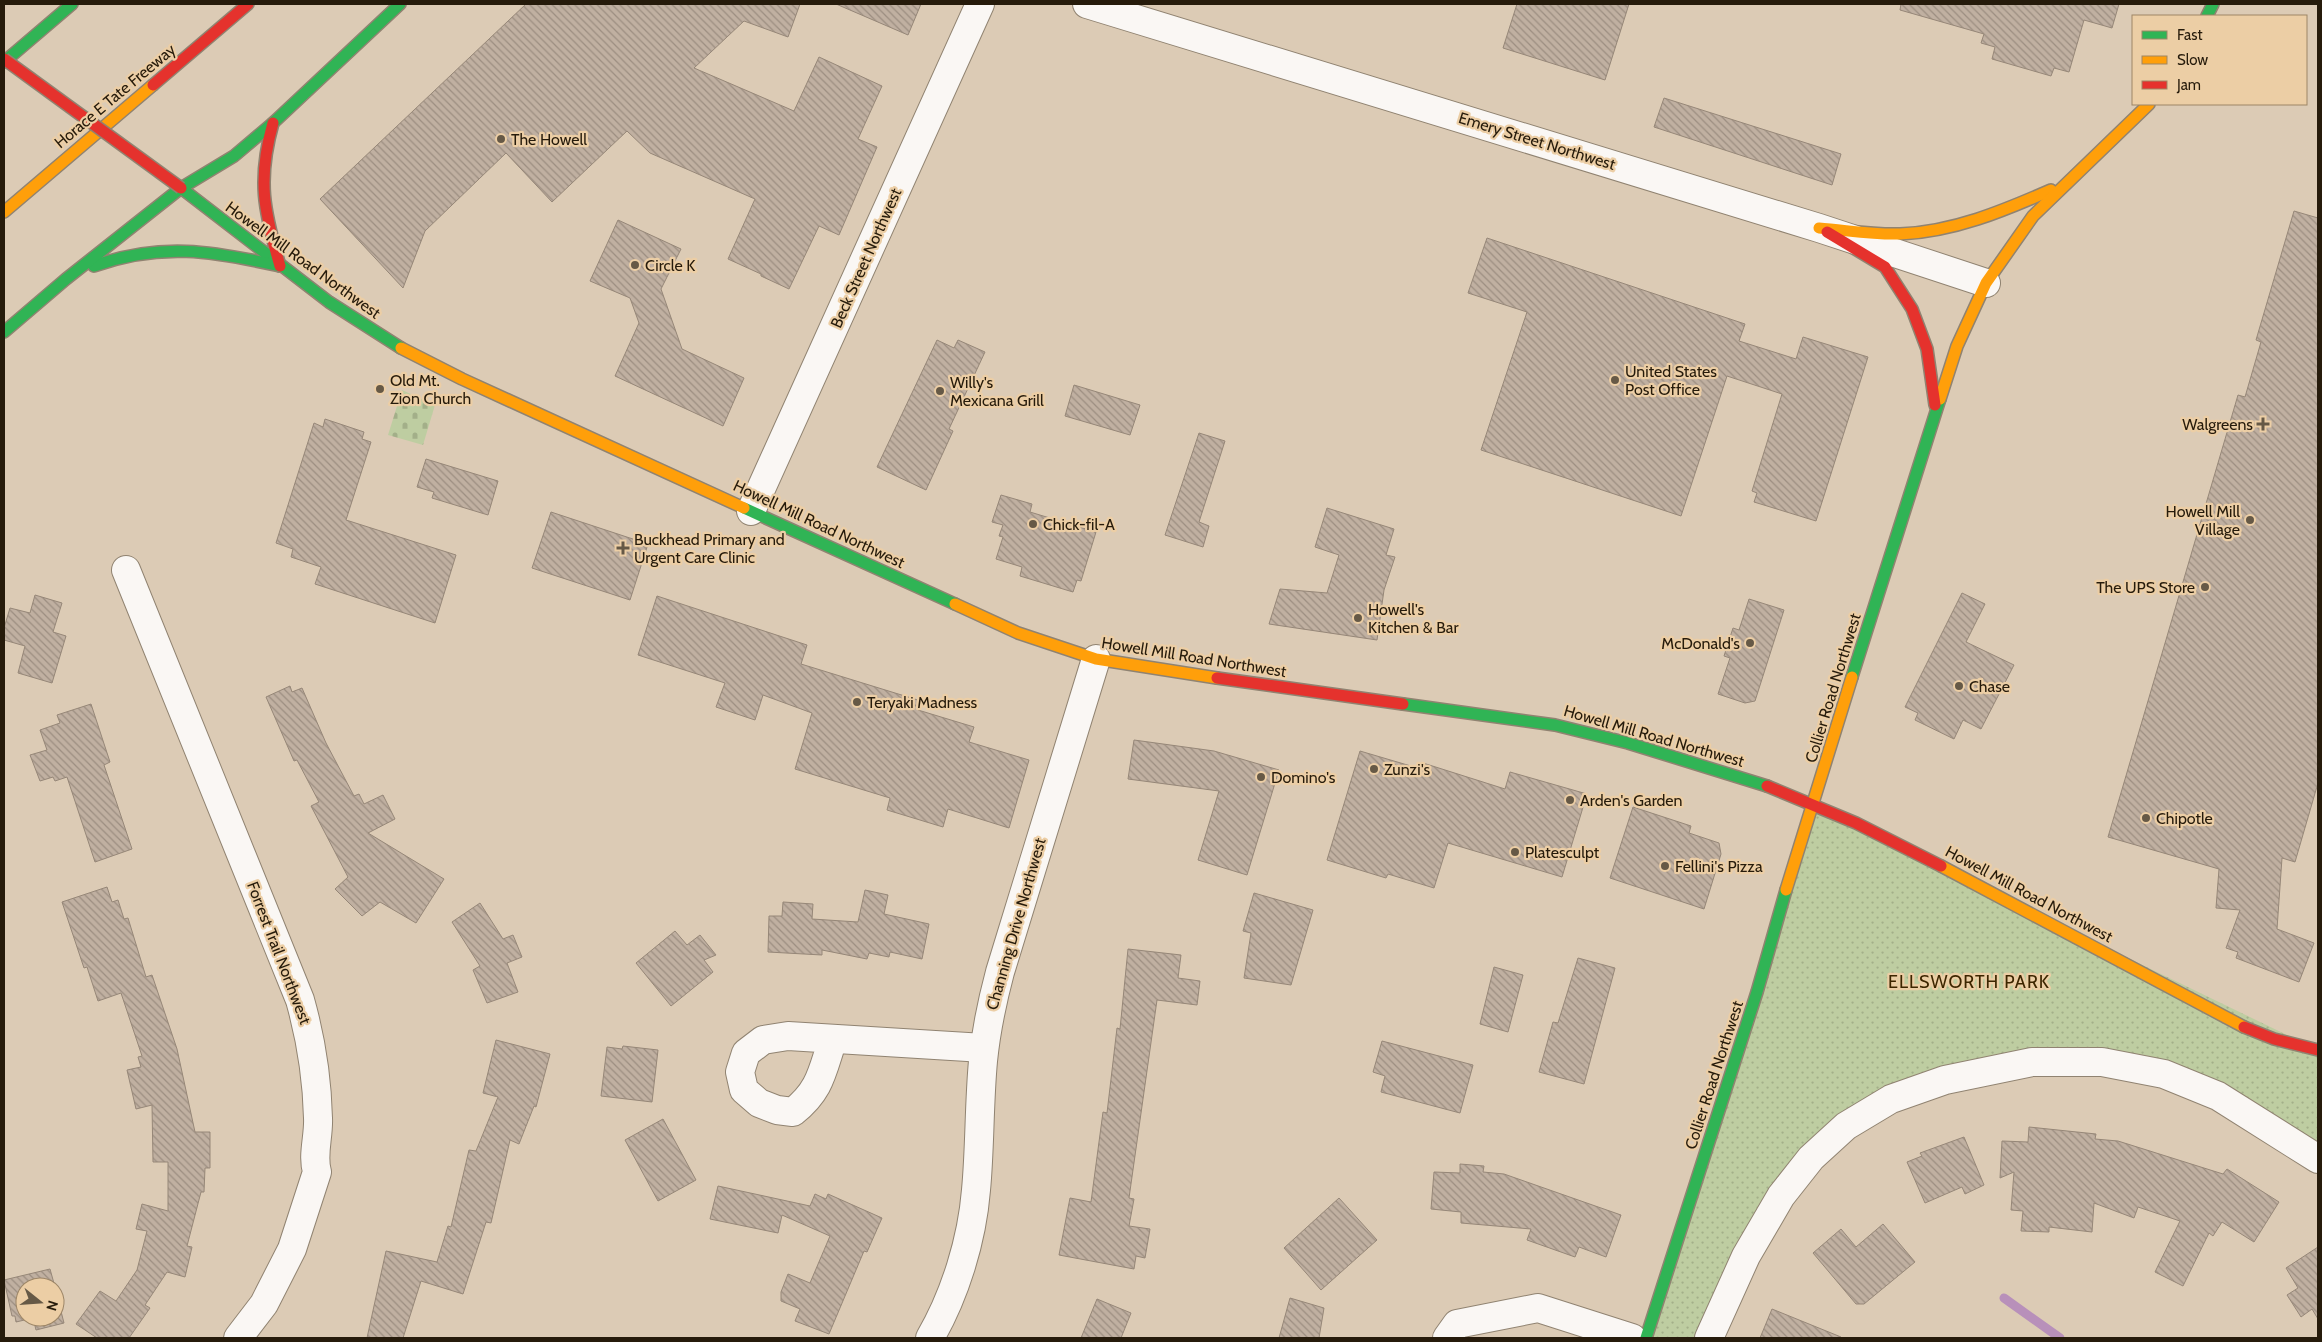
<svg xmlns="http://www.w3.org/2000/svg" width="2322" height="1342" viewBox="0 0 2322 1342" font-family="Cabin,sans-serif">
<style>
.grass{fill:url(#grass-dots)}
.cemetery{fill:url(#cemetery-stones)}
.lines{fill:none;stroke-linecap:round;stroke-linejoin:round}
.stream{stroke:#b890ba;stroke-width:9}
.building{fill:url(#building-back-hatch);stroke:#968778}
.street-casing{stroke:#908371;stroke-width:30}
.fast-casing{stroke:#908371;stroke-width:14}
.slow-casing{stroke:#908371;stroke-width:14}
.jam-casing{stroke:#908371;stroke-width:14}
.street{stroke:#faf7f4;stroke-width:28}
.fast{stroke:#30b455;stroke-width:11}
.slow{stroke:#ff9f0a;stroke-width:11}
.jam{stroke:#e5322d;stroke-width:11}
.jam-bridge-casing{stroke:#908371;stroke-width:14;stroke-linecap:butt}
.jam-bridge{stroke:#e5322d;stroke-width:11}
.poi-dot{fill:#665946;stroke:#eccea5;stroke-width:2}
.labels{text-anchor:middle;dominant-baseline:central;stroke-width:4.5;stroke-linejoin:round;paint-order:stroke}
.street-label{font-size:16px;fill:#261b0b;stroke:#eccea5}
.poi-label{font-size:16px;fill:#261b0b;stroke:#eccea5;text-anchor:start}
.neighbourhood-label{font-size:18px;letter-spacing:1px;fill:#3d2600;stroke:#eccea5}
</style>
<defs>
<pattern id="grass-dots" width="8" height="8" patternUnits="userSpaceOnUse" patternTransform="scale(1.25)"><rect width="8" height="8" fill="#becda1"/><path d="M2 2h.1M6 6h.1" fill="none" stroke="#a3af89" stroke-width="1.8" stroke-linecap="round"/></pattern>
<pattern id="cemetery-stones" width="16" height="16" patternUnits="userSpaceOnUse" patternTransform="scale(1.25)"><rect width="16" height="16" fill="#becda1"/><path d="M2 7V4a2 2 0 0 1 4 0v3zM10 15v-3a2 2 0 0 1 4 0v3z" fill="#a3af89"/></pattern>
<pattern id="building-back-hatch" width="6" height="6" patternUnits="userSpaceOnUse" patternTransform="scale(1.25)"><rect width="6" height="6" fill="#c0b0a1"/><path d="M-1 5l2 2M0 0l6 6M5-1l2 2" fill="none" stroke="#9c8e81"/></pattern>
</defs>
<rect width="100%" height="100%" fill="#dccbb5"/>
<!-- grass -->
<polygon class="grass" points="1812,805 2318,1050 2318,1159 2218,1096 2102,1062 1945,1080 1811,1158 1709,1338 1646,1338"/>
<!-- cemetery -->
<polygon class="cemetery" points="402,390 435,405 423,445 388,435"/>
<g class="lines">
<!-- stream -->
<polyline class="stream" points="2004,1298 2060,1338"/>
</g>
<!-- building -->
<g class="building">
<polygon points="526,4 800,4 788,37 744,21 694,68 794,111 819,57 882,86 858,139 877,147 839,235 819,226 789,289 761,276 761,274 728,259 755,199 650,153 627,131 552,202 506,153 425,231 403,288 320,199"/>
<polygon points="836,4 921,4 908,35"/>
<polygon points="1517,4 1629,4 1605,80 1503,48"/>
<polygon points="1901,4 2119,4 2112,28 2084,20 2069,72 2054,68 2051,76 1992,59 1995,47 1981,43 1984,34 1900,10"/>
<polygon points="1664,98 1841,154 1832,185 1654,127"/>
<polygon points="2294,211 2318,218 2318,783 2295,862 2282,858 2277,929 2314,943 2299,982 2236,958 2238,952 2226,948 2240,910 2216,908 2219,869 2108,837 2238,395 2245,397 2261,342 2256,340"/>
<polygon points="618,220 681,249 661,289 682,349 744,378 723,426 615,376 639,323 630,298 590,281"/>
<polygon points="1487,238 1745,324 1739,341 1796,359 1803,337 1868,357 1816,521 1754,502 1757,493 1752,491 1782,394 1727,376 1681,516 1481,450 1527,312 1468,293"/>
<polygon points="937,340 954,348 958,340 985,352 949,429 953,431 926,490 877,467"/>
<polygon points="1074,385 1140,405 1130,435 1065,416"/>
<polygon points="325,419 364,432 362,439 371,442 346,520 456,555 435,623 315,584 321,567 291,557 293,549 276,543 314,423 323,427"/>
<polygon points="1199,433 1225,441 1199,522 1209,526 1203,547 1165,535"/>
<polygon points="426,459 498,481 488,515 432,498 434,492 417,487"/>
<polygon points="1001,495 1032,504 1030,512 1096,532 1081,581 1077,580 1073,592 1020,576 1022,567 996,559 1003,537 999,536 1003,525 992,522"/>
<polygon points="1327,508 1394,529 1386,555 1395,557 1384,590 1377,640 1269,624 1280,589 1327,593 1339,555 1315,547"/>
<polygon points="551,512 648,544 630,600 532,568"/>
<polygon points="1962,593 1985,604 1966,642 2014,665 1981,729 1963,720 1954,739 1915,720 1918,713 1905,707"/>
<polygon points="35,595 62,603 53,632 66,636 52,683 18,673 25,646 4,640 4,628 10,608 30,613"/>
<polygon points="657,596 807,645 801,664 921,701 918,710 974,727 969,742 1029,760 1009,828 948,809 943,827 887,810 890,798 795,769 812,713 763,695 755,720 716,707 725,683 638,655"/>
<polygon points="1749,599 1784,610 1755,701 1745,703 1718,694 1730,658 1724,656 1733,628 1739,630"/>
<polygon points="290,686 292,692 302,688 326,743 354,796 359,794 364,804 383,795 395,819 368,833 444,879 416,923 380,902 362,916 335,889 348,877 311,806 319,802 297,760 294,761 266,697"/>
<polygon points="91,704 110,762 104,765 132,849 95,862 67,777 55,781 53,777 40,781 30,755 47,750 40,730 60,723 57,715"/>
<polygon points="1134,740 1214,751 1279,770 1247,875 1198,860 1219,791 1128,779"/>
<polygon points="1360,751 1421,769 1423,763 1505,789 1510,772 1587,794 1562,877 1448,843 1434,888 1388,874 1386,878 1327,860"/>
<polygon points="1633,807 1691,826 1689,833 1719,843 1721,854 1704,909 1610,878"/>
<polygon points="107,887 112,902 118,900 124,919 128,918 146,977 152,975 177,1049 195,1132 210,1132 210,1168 205,1168 204,1192 201,1192 187,1246 192,1247 185,1277 167,1272 145,1305 150,1308 129,1338 97,1338 76,1324 100,1291 116,1301 137,1270 147,1231 136,1229 142,1204 168,1211 168,1162 153,1162 152,1105 136,1109 127,1070 141,1067 138,1057 142,1056 121,993 98,1001 87,967 84,968 62,902"/>
<polygon points="865,890 888,895 884,914 929,924 922,959 890,952 889,957 869,953 867,959 822,950 822,955 768,952 769,916 782,916 783,902 813,904 812,919 858,922"/>
<polygon points="1254,893 1313,910 1291,985 1244,978 1251,933 1243,931"/>
<polygon points="480,903 503,939 513,935 522,957 507,963 518,992 487,1003 473,970 480,966 452,922"/>
<polygon points="675,931 687,945 700,935 716,955 704,960 713,972 671,1006 636,963"/>
<polygon points="1128,949 1181,955 1178,978 1200,981 1197,1005 1157,1000 1129,1198 1134,1199 1129,1226 1150,1229 1145,1258 1136,1256 1134,1269 1059,1255 1070,1198 1091,1202 1103,1112 1107,1113 1117,1028 1120,1029"/>
<polygon points="1578,958 1615,968 1584,1084 1539,1072 1553,1022 1558,1023"/>
<polygon points="1494,967 1523,975 1508,1032 1480,1024"/>
<polygon points="496,1040 550,1054 536,1107 534,1106 519,1144 510,1140 491,1223 486,1222 463,1294 421,1281 403,1338 367,1338 386,1251 437,1262 448,1226 451,1227 469,1150 476,1151 498,1097 483,1093"/>
<polygon points="1382,1041 1473,1065 1460,1113 1381,1092 1385,1076 1373,1072"/>
<polygon points="623,1046 658,1050 652,1102 601,1096 607,1047 622,1049"/>
<polygon points="663,1119 696,1180 658,1201 625,1140"/>
<polygon points="2029,1127 2096,1134 2095,1139 2118,1141 2223,1174 2227,1169 2279,1202 2254,1242 2222,1222 2213,1236 2209,1233 2183,1286 2155,1272 2180,1221 2138,1207 2134,1218 2094,1203 2092,1232 2049,1227 2049,1232 2021,1231 2023,1211 2011,1210 2014,1172 2000,1178 2002,1141 2028,1142"/>
<polygon points="1964,1137 1984,1185 1965,1194 1962,1187 1925,1203 1907,1162 1922,1156 1920,1153"/>
<polygon points="1460,1164 1484,1166 1483,1172 1504,1174 1621,1215 1606,1257 1579,1247 1575,1257 1527,1240 1531,1229 1461,1223 1461,1212 1431,1209 1434,1172 1460,1173"/>
<polygon points="718,1186 810,1206 815,1194 826,1199 828,1194 882,1218 867,1252 864,1251 829,1334 795,1321 800,1309 781,1301 781,1292 788,1274 810,1283 830,1236 782,1215 778,1233 710,1219"/>
<polygon points="1339,1198 1377,1240 1321,1290 1284,1248"/>
<polygon points="1883,1224 1915,1262 1864,1304 1856,1304 1813,1253 1841,1229 1856,1247"/>
<polygon points="2318,1247 2318,1319 2312,1309 2301,1317 2287,1295 2298,1288 2286,1268"/>
<polygon points="50,1269 55,1287 25,1287 25,1317 55,1317 55,1288 64,1323 36,1330 33,1318 16,1322 15,1316 12,1316 4,1280"/>
<polygon points="1290,1298 1324,1308 1319,1338 1279,1338"/>
<polygon points="1097,1299 1131,1313 1121,1338 1081,1338"/>
<polygon points="1772,1309 1841,1337 1841,1338 1760,1338"/>
</g>
<g class="lines">
<defs>
<g id="street">
<polyline points="1087,4 1819,228 1986,283"/>
<polyline points="751,511 980,4"/>
<path d="M126,570L300,1000C311,1039 317,1077 318,1118C319,1136 312,1155 317,1172L292,1249L264,1304L238,1338"/>
<path d="M833,1039C822,1071 821,1090 793,1112L777,1110L759,1103L744,1090L740,1072L746,1053L763,1040L788,1036L984,1048"/>
<path d="M930,1338C955,1295 972,1240 976,1190C980,1148 979,1104 983,1061C986,1031 992,1002 1000,972L1096,659"/>
<polyline points="1447,1338 1457,1324 1538,1308 1632,1338"/>
<polyline points="1709,1338 1746,1256 1781,1196 1811,1158 1846,1126 1891,1099 1945,1080 2032,1062 2102,1062 2164,1074 2218,1096 2318,1159"/>
</g>
<g id="fast">
<polyline points="2207,16 2213,4"/>
<polyline points="4,62 72,4"/>
<polyline points="181,188 329,302 401,348"/>
<path d="M94,266C160,242 213,251 280,266"/>
<polyline points="4,332 66,279 181,188 234,156 273,123 400,4"/>
<polyline points="744,508 955,604"/>
<polyline points="1852,677 1940,399"/>
<polyline points="1403,704 1555,725 1628,743 1767,786"/>
<polyline points="1646,1338 1757,992 1786,890"/>
</g>
<g id="slow">
<polyline points="4,212 153,85"/>
<path d="M1819,228C1846,230 1873,235 1900,234C1953,232 2003,211 2051,190"/>
<polyline points="401,348 462,379 744,508"/>
<polyline points="1940,399 1957,346 1986,283 2033,216 2149,104"/>
<polyline points="955,604 1018,633 1096,659 1217,678"/>
<polyline points="1941,866 2244,1027"/>
<polyline points="1786,890 1852,677"/>
</g>
<g id="jam">
<polyline points="153,85 248,4"/>
<path d="M273,123C257,180 264,211 280,266"/>
<polyline points="1827,232 1885,267 1912,309 1927,349 1935,405"/>
<polyline points="1217,678 1403,704"/>
<polyline points="1767,786 1856,823 1941,866"/>
<polyline points="2244,1027 2274,1039 2318,1050"/>
</g>
</defs>
<!-- street casing -->
<use href="#street" class="street-casing"/>
<!-- fast casing -->
<use href="#fast" class="fast-casing"/>
<!-- slow casing -->
<use href="#slow" class="slow-casing"/>
<!-- jam casing -->
<use href="#jam" class="jam-casing"/>
<!-- street -->
<use href="#street" class="street"/>
<!-- fast -->
<use href="#fast" class="fast"/>
<!-- slow -->
<use href="#slow" class="slow"/>
<!-- jam -->
<use href="#jam" class="jam"/>
<defs>
<polyline id="jam-bridge" points="4,59 181,188"/>
</defs>
<!-- jam-bridge casing -->
<use href="#jam-bridge" class="jam-bridge-casing"/>
<!-- jam-bridge -->
<use href="#jam-bridge" class="jam-bridge"/>
</g>
<!-- markers -->
<g class="poi-dot">
<circle cx="501" cy="139" r="5"/>
<circle cx="635" cy="265" r="5"/>
<circle cx="1615" cy="380" r="5"/>
<circle cx="380" cy="389" r="5"/>
<circle cx="940" cy="391" r="5"/>
<path d="M2260.5 416.5h5v5h5v5h-5v5h-5v-5h-5v-5h5z"/>
<circle cx="2250" cy="520" r="5"/>
<circle cx="1033" cy="524" r="5"/>
<path d="M620.5 540.5h5v5h5v5h-5v5h-5v-5h-5v-5h5z"/>
<circle cx="2205" cy="587" r="5"/>
<circle cx="1358" cy="618" r="5"/>
<circle cx="1750" cy="643" r="5"/>
<circle cx="1959" cy="686" r="5"/>
<circle cx="857" cy="702" r="5"/>
<circle cx="1374" cy="769" r="5"/>
<circle cx="1261" cy="777" r="5"/>
<circle cx="1570" cy="800" r="5"/>
<circle cx="2146" cy="818" r="5"/>
<circle cx="1515" cy="852" r="5"/>
<circle cx="1665" cy="866" r="5"/>
</g>
<g class="labels">
<!-- street labels -->
<g class="street-label">
<text transform="translate(115 96) rotate(-40)">Horace E Tate Freeway</text>
<text transform="translate(1537 141) rotate(17)">Emery Street Northwest</text>
<text transform="translate(866 258) rotate(-66)">Beck Street Northwest</text>
<text transform="translate(303 260) rotate(36)">Howell Mill Road Northwest</text>
<text transform="translate(819 524) rotate(25)">Howell Mill Road Northwest</text>
<text transform="translate(1194 657) rotate(9)">Howell Mill Road Northwest</text>
<text transform="translate(1833 688) rotate(-73)">Collier Road Northwest</text>
<text transform="translate(1654 736) rotate(16)">Howell Mill Road Northwest</text>
<text transform="translate(2029 894) rotate(28)">Howell Mill Road Northwest</text>
<text transform="translate(1016 924) rotate(-74)">Channing Drive Northwest</text>
<text transform="translate(279 953) rotate(69)">Forrest Trail Northwest</text>
<text transform="translate(1714 1075) rotate(-72)">Collier Road Northwest</text>
</g>
<!-- poi labels -->
<g class="poi-label">
<text x="511" y="139">The Howell</text>
<text x="645" y="265">Circle K</text>
<text x="1625" y="371">United States<tspan x="1625" dy="18">Post Office</tspan></text>
<text x="390" y="380">Old Mt.<tspan x="390" dy="18">Zion Church</tspan></text>
<text x="950" y="382">Willy's<tspan x="950" dy="18">Mexicana Grill</tspan></text>
<text x="2253" y="424" text-anchor="end">Walgreens</text>
<text x="2240" y="511" text-anchor="end">Howell Mill<tspan x="2240" dy="18">Village</tspan></text>
<text x="1043" y="524">Chick-fil-A</text>
<text x="634" y="539">Buckhead Primary and<tspan x="634" dy="18">Urgent Care Clinic</tspan></text>
<text x="2195" y="587" text-anchor="end">The UPS Store</text>
<text x="1368" y="609">Howell's<tspan x="1368" dy="18">Kitchen &amp; Bar</tspan></text>
<text x="1740" y="643" text-anchor="end">McDonald's</text>
<text x="1969" y="686">Chase</text>
<text x="867" y="702">Teryaki Madness</text>
<text x="1384" y="769">Zunzi's</text>
<text x="1271" y="777">Domino's</text>
<text x="1580" y="800">Arden's Garden</text>
<text x="2156" y="818">Chipotle</text>
<text x="1525" y="852">Platesculpt</text>
<text x="1675" y="866">Fellini's Pizza</text>
</g>
<!-- neighbourhood labels -->
<g class="neighbourhood-label">
<text x="1969" y="982">ELLSWORTH PARK</text>
</g>
</g>
<!-- border -->
<rect width="2322" height="1342" fill="none" stroke="#261b0b" stroke-width="10"/>
<!-- legend -->
<rect x="2132" y="15" width="175" height="90" fill="#eccea5" stroke="#9d8667"/>
<rect x="2142" y="31" width="25" height="8" fill="#30b455" stroke="#9d8667"/>
<text x="2177" y="40" font-size="15" fill="#261b0b">Fast</text>
<rect x="2142" y="56" width="25" height="8" fill="#ff9f0a" stroke="#9d8667"/>
<text x="2177" y="65" font-size="15" fill="#261b0b">Slow</text>
<rect x="2142" y="81" width="25" height="8" fill="#e5322d" stroke="#9d8667"/>
<text x="2177" y="90" font-size="15" fill="#261b0b">Jam</text>
<!-- north arrow -->
<g transform="translate(40 1302) rotate(107)"><circle r="24" fill="#eccea5" stroke="#9d8667"/>
<path d="M0-4L9 19L0 12L-9 19Z" fill="#665946"/>
<text y="-8" font-size="14" font-weight="bold" text-anchor="middle" fill="#261b0b">N</text>
</g>
</svg>
